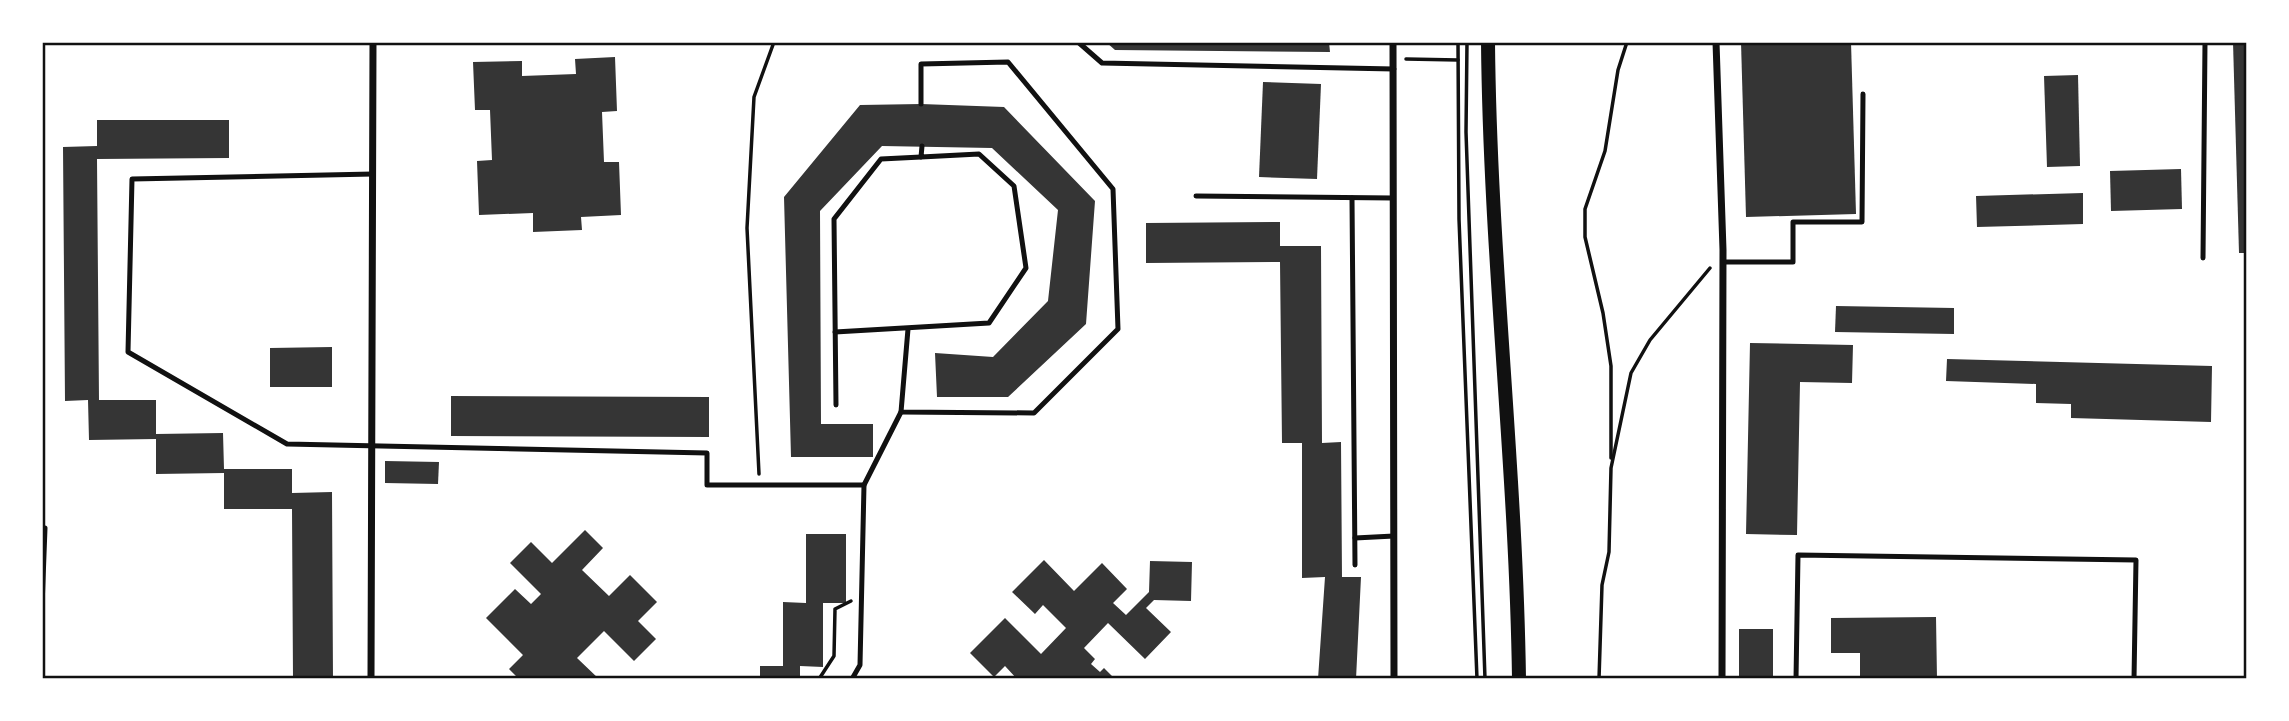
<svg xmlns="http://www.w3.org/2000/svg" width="2289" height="721" viewBox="0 0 2289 721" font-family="'PT Sans Narrow',sans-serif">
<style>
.building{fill:#353535}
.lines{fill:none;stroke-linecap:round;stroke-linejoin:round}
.path{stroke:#111;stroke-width:3.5}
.service{stroke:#111;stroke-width:5}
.minor{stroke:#111;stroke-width:7}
.secondary{stroke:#111;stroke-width:14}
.neatline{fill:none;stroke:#111;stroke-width:2.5}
</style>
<rect width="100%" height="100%" fill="#fff"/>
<!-- building -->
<g class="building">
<polygon points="1106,42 1329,42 1330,52 1115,50"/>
<polygon points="1741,42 1851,42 1856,214 1746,217"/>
<polygon points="2233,42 2247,42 2247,253 2239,253"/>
<polygon points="615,57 617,111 602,112 604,162 619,162 621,215 581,217 582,230 533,232 533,213 479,215 477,161 492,160 490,110 475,110 473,62 522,61 522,76 576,74 575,59"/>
<polygon points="2078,75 2080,166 2047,167 2044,76"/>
<polygon points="1263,82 1321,84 1317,179 1259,177"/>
<polygon points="921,104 1004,107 1095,201 1086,324 1008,397 937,397 935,353 993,357 1048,301 1058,210 992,148 882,146 820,211 821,424 873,424 873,457 791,457 784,197 860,105"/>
<polygon points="97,120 229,120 229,158 97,159 99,400 156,400 156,434 223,433 224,469 292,469 292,493 332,492 333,679 293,679 292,509 224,509 224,473 156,474 156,439 89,440 88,400 65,401 63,147 97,146"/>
<polygon points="2181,169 2182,209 2111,211 2110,171"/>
<polygon points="2083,193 2083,224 1977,227 1976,196"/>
<polygon points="1280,222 1280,246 1321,246 1322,443 1341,442 1342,577 1361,577 1356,679 1318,679 1325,577 1302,578 1302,443 1282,443 1280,262 1146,263 1146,223"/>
<polygon points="1836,306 1954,308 1954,334 1835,332"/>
<polygon points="1750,343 1853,345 1852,383 1800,382 1797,535 1746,534"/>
<polygon points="332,347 332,387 270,387 270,348"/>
<polygon points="1947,359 2212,366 2211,422 2071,418 2071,404 2036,403 2036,384 1946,381"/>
<polygon points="451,396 709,397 709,437 451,436"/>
<polygon points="385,461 439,462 438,484 385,483"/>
<polygon points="585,530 603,548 582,570 609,596 630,575 657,602 638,621 656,639 634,661 604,631 577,658 599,679 553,679 550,676 547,679 519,679 509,669 523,655 486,618 515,589 531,604 541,594 510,563 531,542 552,563"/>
<polygon points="806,534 846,534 846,603 823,603 823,667 800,666 800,679 760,679 760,666 783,666 783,602 806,603"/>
<polygon points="1044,560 1074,591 1102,563 1127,589 1113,603 1126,615 1149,592 1150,561 1192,562 1191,601 1154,600 1146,608 1171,632 1145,659 1108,623 1084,648 1095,659 1091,664 1100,672 1104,668 1115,679 1017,679 1005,666 994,677 970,653 1005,618 1041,654 1066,628 1043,605 1035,614 1012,592"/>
<polygon points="1936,617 1937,679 1860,679 1860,653 1831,653 1831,618"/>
<rect x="1739" y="629" width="34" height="50"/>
</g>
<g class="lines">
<!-- path -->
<g class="path">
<polyline points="1458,42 1459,219 1477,679"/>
<polyline points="1467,42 1466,132 1485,679"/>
<polyline points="1406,59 1458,60"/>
<polyline points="1611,458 1611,366 1603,313 1585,237 1585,209 1605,151 1618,70 1627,42"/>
<polyline points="759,474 747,228 754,97 774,42"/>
<polyline points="819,679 834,656 835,609 851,601"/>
<polyline points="1599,679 1602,585 1609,552 1611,468 1631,373 1650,340 1710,268"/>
</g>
<!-- service -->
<g class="service">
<polyline points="1078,42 1102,63 1394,69"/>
<polyline points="373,174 132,179 128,352 287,444 707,453 707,485 864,485"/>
<polyline points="1196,196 1393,198"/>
<polyline points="1352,198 1355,565"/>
<polyline points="2203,258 2205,42"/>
<polyline points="1723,262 1793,262 1793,222 1862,222 1863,94"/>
<polyline points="908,329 901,412 1034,413 1118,329 1113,189 1008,62 921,64 921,104"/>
<polyline points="835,332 989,323 1026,268 1014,186 979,154 921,157 922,146"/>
<polyline points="836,405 834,219 881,159 921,157"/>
<polyline points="42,528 45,528 42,607"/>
<polyline points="1355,538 1394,536"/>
<polyline points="852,679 860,665 864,485 901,412"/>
<polyline points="1796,679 1798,555 2136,560 2134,679"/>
</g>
<!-- minor -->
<g class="minor">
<polyline points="1393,42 1394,679"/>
<polyline points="1716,42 1723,250 1722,679"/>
<polyline points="371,679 373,42"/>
</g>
<!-- secondary -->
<path class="secondary" d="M1488,42C1490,255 1516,466 1519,679"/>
</g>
<!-- border -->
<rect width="2289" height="721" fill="none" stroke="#ffffff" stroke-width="88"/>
<rect x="44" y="44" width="2201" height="633" class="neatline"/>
</svg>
